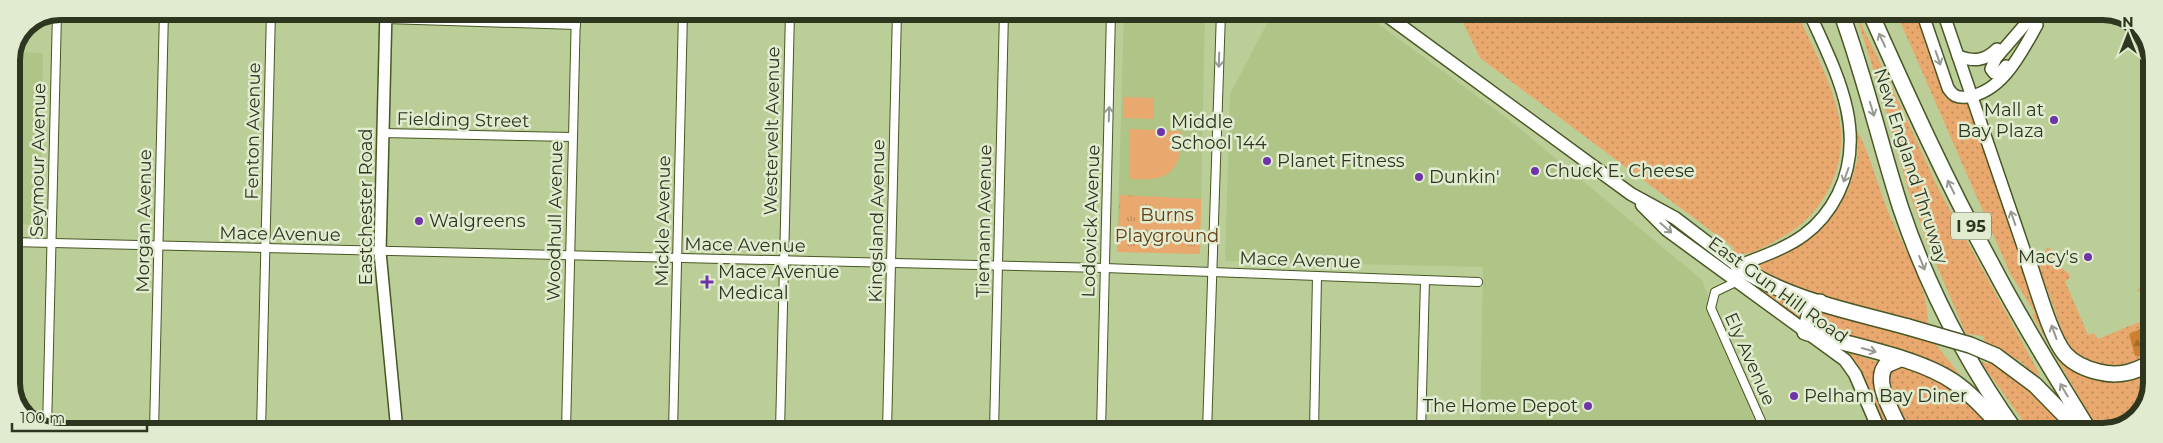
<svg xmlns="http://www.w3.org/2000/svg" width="2163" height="443" viewBox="0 0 2163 443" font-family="Montserrat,sans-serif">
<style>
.built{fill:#afc487}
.grass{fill:url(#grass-dots)}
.forest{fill:url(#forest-firs)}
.park{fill:url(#park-tufts)}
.garden{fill:#e9a96e}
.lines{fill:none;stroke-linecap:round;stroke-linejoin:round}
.secondary-tunnel{stroke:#a0b07f;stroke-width:11;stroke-dasharray:11 5.5;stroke-linecap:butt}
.street-casing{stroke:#485724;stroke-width:10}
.secondary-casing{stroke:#485724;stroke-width:14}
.primary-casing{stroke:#485724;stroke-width:15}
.highway-casing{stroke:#485724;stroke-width:18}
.street{stroke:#fff;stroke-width:8}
.secondary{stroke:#fff;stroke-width:11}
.primary{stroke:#fff;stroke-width:12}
.highway{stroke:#fff;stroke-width:15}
.highway-bridge-casing{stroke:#485724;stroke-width:18;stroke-linecap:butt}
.highway-bridge{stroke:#fff;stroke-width:15}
.oneway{stroke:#979a90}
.poi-dot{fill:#6f34aa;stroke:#e1ebcf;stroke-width:2}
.labels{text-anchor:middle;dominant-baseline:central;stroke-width:5;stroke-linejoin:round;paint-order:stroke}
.shield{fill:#e1ebcf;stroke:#646c54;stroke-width:1}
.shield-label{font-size:16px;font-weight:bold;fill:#2f3620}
.poi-label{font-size:18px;fill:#2f3620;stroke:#e1ebcf;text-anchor:start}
.street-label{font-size:18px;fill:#2f3620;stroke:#e1ebcf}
.park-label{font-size:18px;fill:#643d14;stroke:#e1ebcf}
.rim{fill:none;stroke:#2f3620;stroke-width:6}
</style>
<defs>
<pattern id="grass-dots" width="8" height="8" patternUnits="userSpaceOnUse" patternTransform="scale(1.25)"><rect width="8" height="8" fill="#e9a96e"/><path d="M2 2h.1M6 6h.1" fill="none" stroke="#bd8a5a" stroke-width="1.8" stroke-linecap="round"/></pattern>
<pattern id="forest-firs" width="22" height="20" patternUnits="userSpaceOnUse" patternTransform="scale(1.25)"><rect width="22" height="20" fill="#cc8132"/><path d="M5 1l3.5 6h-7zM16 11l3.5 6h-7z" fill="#a66a2a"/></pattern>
<pattern id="park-tufts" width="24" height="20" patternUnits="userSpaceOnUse" patternTransform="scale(1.25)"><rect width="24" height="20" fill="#e9a96e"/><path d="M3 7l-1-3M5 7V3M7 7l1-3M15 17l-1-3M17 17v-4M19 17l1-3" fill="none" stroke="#bd8a5a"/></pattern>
</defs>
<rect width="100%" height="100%" fill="#bcce97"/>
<!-- built -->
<g class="built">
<polygon points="1124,12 1205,12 1200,254 1117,252"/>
<polygon points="1273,12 1362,12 1512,122 1702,280 1760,432 1480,431 1483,267 1225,261 1230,94"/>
<polygon points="15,52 43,53 40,225 11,224 11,60"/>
</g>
<!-- grass -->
<g class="grass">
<path d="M1458,12H1797C1812,47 1834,85 1840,123C1847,167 1823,215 1784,236C1767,245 1750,259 1731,252L1734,248L1480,58Z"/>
<polygon points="1855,12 1884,70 1938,188 2040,375 2036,375 2020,361 1985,342 1983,336 1966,334 1929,247 1908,189 1883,100"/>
<polygon points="1896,12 1920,12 1959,101 1970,103 2058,359 2085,377 2117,380 2151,368 2151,392 2135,420 2099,432 2032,315 2035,313 2010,273"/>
<path d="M1857,130C1871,157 1878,186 1889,214C1902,245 1932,292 1927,326L1812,293L1757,271L1759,269L1757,265C1807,247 1843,220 1856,165C1859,155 1857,142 1857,130Z"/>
<path d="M2047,248L2051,249L2057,264L2069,274V279L2065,281L2088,335L2094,333L2098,339L2151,317V324L2129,335L2145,356L2151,353V359C2144,362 2136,368 2129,369C2109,372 2081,361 2068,347L2039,267V261Z"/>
<polygon points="2151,280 2151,301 2146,290 2136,292 2144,282"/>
<polygon points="1754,284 1803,304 1805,309 1801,321 1752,286"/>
<polygon points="1826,312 1933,341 1961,376 1821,329 1817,325 1816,319 1819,314"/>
<path d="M1847,352L1878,362L1874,381L1895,432H1887C1876,405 1866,374 1847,352Z"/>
<path d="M1988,360C2016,375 2052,404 2067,432H2031L1980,361L1988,364Z"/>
<path d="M1895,366C1941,373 1967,397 1995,432H1909L1886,376Z"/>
</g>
<!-- forest -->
<polygon class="forest" points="2151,324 2151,353 2145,356 2135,356 2129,334"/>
<!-- park -->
<polygon class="park" points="1120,195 1201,199 1200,254 1117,252"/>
<!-- garden -->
<g class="garden">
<polygon points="1124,97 1154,98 1154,119 1123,118"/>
<path d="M1129,129L1182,131C1181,172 1170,182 1129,179Z"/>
<polygon points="1164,198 1201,199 1200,222 1163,221"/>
</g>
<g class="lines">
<!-- secondary-tunnel -->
<polyline class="secondary-tunnel" points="2037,25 2043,12"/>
<defs>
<g id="street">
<polyline points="386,19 576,25"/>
<polyline points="383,133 572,137"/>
<polyline points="11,242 1105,268 1478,282"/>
<polyline points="1736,282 1715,292 1711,308 1766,432"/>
<polyline points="47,429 57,13"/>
<polyline points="154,431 164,11"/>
<polyline points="261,431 271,11"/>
<polyline points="566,431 576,11"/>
<polyline points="673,431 683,12"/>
<polyline points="780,431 790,12"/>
<polyline points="887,431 897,12"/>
<polyline points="994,431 1004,12"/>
<polyline points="1101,431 1111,12"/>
<polyline points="1207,431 1221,12"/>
<polyline points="1314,431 1317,276"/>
<polyline points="1421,431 1425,280"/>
</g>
<g id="secondary">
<polyline points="386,11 380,252 397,431"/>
<path d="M1922,12L1948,88C1953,96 1957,98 1967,97C2003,92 2021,53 2037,25"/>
<polyline points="1943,12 2029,264"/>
<path d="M1958,56C1974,62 1985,61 1997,49"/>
<polyline points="2006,66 2000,73 1994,73 1991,69 1996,58 2034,14"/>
<path d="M1738,266C1760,257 1785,249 1804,235C1819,224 1830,210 1838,194C1869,131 1835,70 1809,12"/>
</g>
<g id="primary">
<polyline points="1382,12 1631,194 1675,218 1738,266"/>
<polyline points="1642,205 1667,230 1845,360 1855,374 1880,432"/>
</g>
<g id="highway">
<path d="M1841,12C1865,77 1880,144 1901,209C1928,289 1967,363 2016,432"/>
<path d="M1870,12C1908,97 1947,183 1992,265C2022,322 2056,377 2090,432"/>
<path d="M2029,264C2037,287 2051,338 2065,354C2074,364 2086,369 2099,372C2119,377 2134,372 2151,363"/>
<path d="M1738,266C1787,300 1851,311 1908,327"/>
<path d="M1820,302L1810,312L1805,332C1848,345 1918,357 1954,382C1974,396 1989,414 2006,432"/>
<polyline points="1996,356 2035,385 2081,432"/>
<path d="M1900,359L1886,365C1872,382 1894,414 1901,432"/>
</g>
</defs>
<!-- street casing -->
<use href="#street" class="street-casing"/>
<!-- secondary casing -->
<use href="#secondary" class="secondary-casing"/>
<!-- primary casing -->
<use href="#primary" class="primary-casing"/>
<!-- highway casing -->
<use href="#highway" class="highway-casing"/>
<!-- street -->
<use href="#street" class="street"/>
<!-- secondary -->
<use href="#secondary" class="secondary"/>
<!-- primary -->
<use href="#primary" class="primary"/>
<!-- highway -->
<use href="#highway" class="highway"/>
<defs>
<polyline id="highway-bridge" points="1908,327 1970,345 1996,356"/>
</defs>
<!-- highway-bridge casing -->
<use href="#highway-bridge" class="highway-bridge-casing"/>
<!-- highway-bridge -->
<use href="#highway-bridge" class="highway-bridge"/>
</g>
<!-- one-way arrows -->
<defs><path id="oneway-shaft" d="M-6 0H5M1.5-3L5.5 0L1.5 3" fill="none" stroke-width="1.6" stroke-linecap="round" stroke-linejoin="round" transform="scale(1.25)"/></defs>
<g class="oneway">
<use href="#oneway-shaft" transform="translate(1882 40) rotate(-115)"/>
<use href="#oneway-shaft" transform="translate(1938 58) rotate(71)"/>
<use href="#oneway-shaft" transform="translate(1219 60) rotate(92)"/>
<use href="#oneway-shaft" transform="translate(1872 109) rotate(73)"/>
<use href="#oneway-shaft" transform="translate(1109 114) rotate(-88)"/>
<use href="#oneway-shaft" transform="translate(1846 175) rotate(110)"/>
<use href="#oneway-shaft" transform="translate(1951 187) rotate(-117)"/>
<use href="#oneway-shaft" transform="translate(2013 218) rotate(-109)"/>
<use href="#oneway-shaft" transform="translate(1666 228) rotate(41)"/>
<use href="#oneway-shaft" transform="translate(1922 263) rotate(68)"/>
<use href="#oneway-shaft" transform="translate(2054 332) rotate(-110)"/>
<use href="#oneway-shaft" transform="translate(1869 350) rotate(16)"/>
<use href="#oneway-shaft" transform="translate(2064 390) rotate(-121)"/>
</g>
<!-- markers -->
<g class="poi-dot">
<circle cx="2054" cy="120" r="5"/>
<circle cx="1161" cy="132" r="5"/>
<circle cx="1267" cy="161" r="5"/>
<circle cx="1535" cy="171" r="5"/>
<circle cx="1419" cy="177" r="5"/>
<circle cx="419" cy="221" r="5"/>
<circle cx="2088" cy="257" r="5"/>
<path d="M704.5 274.5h5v5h5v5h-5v5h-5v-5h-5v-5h5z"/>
<circle cx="1794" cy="396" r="5"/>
<circle cx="1588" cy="406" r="5"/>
</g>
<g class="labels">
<!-- shield labels -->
<rect class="shield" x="1951" y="212.5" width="40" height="27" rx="4"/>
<g class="shield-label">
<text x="1971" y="226">I 95</text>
</g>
<!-- poi labels -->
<g class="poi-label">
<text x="2044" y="110" text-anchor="end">Mall at<tspan x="2044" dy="21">Bay Plaza</tspan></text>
<text x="1171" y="122">Middle<tspan x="1171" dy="21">School 144</tspan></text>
<text x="1277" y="161">Planet Fitness</text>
<text x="1545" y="171">Chuck E. Cheese</text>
<text x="1429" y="177">Dunkin'</text>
<text x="429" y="221">Walgreens</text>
<text x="2078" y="257" text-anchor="end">Macy's</text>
<text x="718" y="272">Mace Avenue<tspan x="718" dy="21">Medical</tspan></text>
<text x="1804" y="396">Pelham Bay Diner</text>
<text x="1578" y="406" text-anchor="end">The Home Depot</text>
</g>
<!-- street labels -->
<g class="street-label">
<text transform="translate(463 120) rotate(1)">Fielding Street</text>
<text transform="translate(253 131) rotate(-89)">Fenton Avenue</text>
<text transform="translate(772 131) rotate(-89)">Westervelt Avenue</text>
<text transform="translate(38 160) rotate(-89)">Seymour Avenue</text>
<text transform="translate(1911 166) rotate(72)">New England Thruway</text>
<text transform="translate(366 207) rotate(-90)">Eastchester Road</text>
<text transform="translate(144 221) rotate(-89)">Morgan Avenue</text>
<text transform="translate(555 221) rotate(-89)">Woodhull Avenue</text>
<text transform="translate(663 221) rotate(-89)">Mickle Avenue</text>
<text transform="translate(877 221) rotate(-89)">Kingsland Avenue</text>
<text transform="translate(984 221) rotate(-89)">Tiemann Avenue</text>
<text transform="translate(1091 221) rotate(-88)">Lodovick Avenue</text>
<text transform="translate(280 234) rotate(1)">Mace Avenue</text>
<text transform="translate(745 245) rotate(1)">Mace Avenue</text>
<text transform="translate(1300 260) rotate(2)">Mace Avenue</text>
<text transform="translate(1778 290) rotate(36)">East Gun Hill Road</text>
<text transform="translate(1750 359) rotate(66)">Ely Avenue</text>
</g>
<!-- park labels -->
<g class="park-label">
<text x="1167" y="215">Burns<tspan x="1167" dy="21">Playground</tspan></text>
</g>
</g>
<!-- crop -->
<path d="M0 0H2163V443H0ZM60 20H2103A40 40 0 0 1 2143 60V383A40 40 0 0 1 2103 423H60A40 40 0 0 1 20 383V60A40 40 0 0 1 60 20Z" fill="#e1ebcf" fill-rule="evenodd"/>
<path class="rim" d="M60 20H2103A40 40 0 0 1 2143 60V383A40 40 0 0 1 2103 423H60A40 40 0 0 1 20 383V60A40 40 0 0 1 60 20Z"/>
<!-- north arrow -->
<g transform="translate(2128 35)" stroke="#e1ebcf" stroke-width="4" paint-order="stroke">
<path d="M0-4L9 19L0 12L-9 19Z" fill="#2f3620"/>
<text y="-8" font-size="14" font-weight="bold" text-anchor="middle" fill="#2f3620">N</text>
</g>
<!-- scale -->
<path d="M12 423v8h135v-8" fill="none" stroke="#2f3620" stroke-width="2.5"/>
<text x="20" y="423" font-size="15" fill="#2f3620" stroke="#e1ebcf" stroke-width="4" paint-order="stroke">100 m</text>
</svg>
